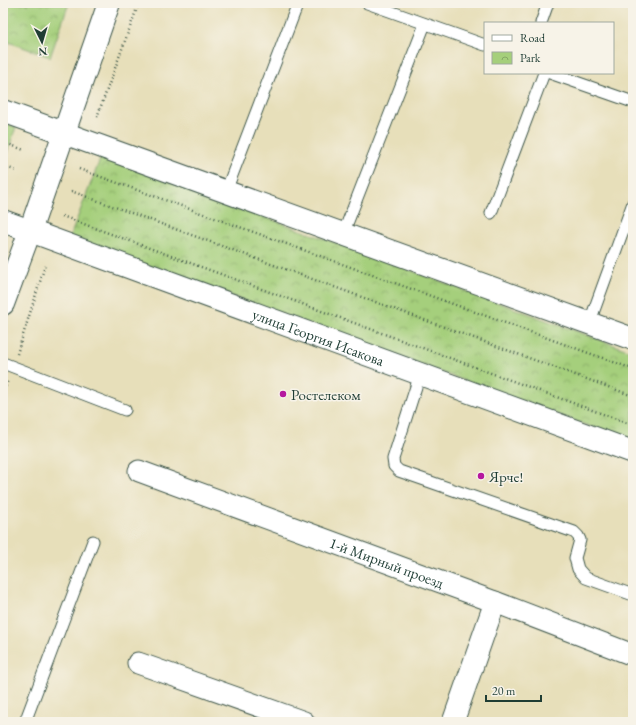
<svg xmlns="http://www.w3.org/2000/svg" width="636" height="725" viewBox="0 0 636 725" font-family="'EB Garamond',serif">
<style>
.park{fill:url(#park-crowns);stroke:#628658}
.lines{fill:none;stroke-linecap:round;stroke-linejoin:round}
.lane-casing{stroke:#3d5548;stroke-width:13}
.street-casing{stroke:#3d5548;stroke-width:23}
.secondary-casing{stroke:#3d5548;stroke-width:24}
.path{stroke:#3d5548;stroke-width:2.5;stroke-dasharray:1 3;stroke-linecap:butt}
.lane{stroke:#fff;stroke-width:11}
.street{stroke:#fff;stroke-width:21}
.secondary{stroke:#fff;stroke-width:22}
.poi-dot{fill:#b5179e;stroke:#f7f3e8;stroke-width:1.5}
.labels{text-anchor:middle;dominant-baseline:central;stroke-width:3;stroke-linejoin:round;paint-order:stroke}
.street-label{font-size:15px;fill:#1f3d34;stroke:#f7f3e8}
.poi-label{font-size:15px;fill:#1f3d34;stroke:#f7f3e8;text-anchor:start}
</style>
<defs>
<pattern id="park-crowns" width="20" height="18" patternUnits="userSpaceOnUse"><rect width="20" height="18" fill="#a5cf7b"/><path d="M2 6a3 3 0 1 1 6 0M12 15a3 3 0 1 1 6 0" fill="none" stroke="#86a966"/></pattern>
</defs>
<rect width="100%" height="100%" fill="#f7f3e8"/>
<filter id="ink" filterUnits="userSpaceOnUse"><feTurbulence type="fractalNoise" baseFrequency=".025" numOctaves="2"/><feDisplacementMap in="SourceGraphic" scale="8" xChannelSelector="R" yChannelSelector="G"/><feConvolveMatrix kernelMatrix="1 2 1 2 8 2 1 2 1" color-interpolation-filters="sRGB"/></filter>
<filter id="wash" filterUnits="userSpaceOnUse"><feTurbulence type="fractalNoise" baseFrequency=".012" numOctaves="4" result="noise"/><feDisplacementMap in="SourceGraphic" scale="16" xChannelSelector="R" yChannelSelector="G"/><feGaussianBlur stdDeviation="0.9" result="paint"/><feColorMatrix in="noise" values="0 0 0 0 0 0 0 0 0 0 0 0 0 0 0 0 0 1.4 0 .05"/><feComposite in="paint" operator="in"/></filter>
<g filter="url(#wash)">
<rect width="100%" height="100%" fill="#e7dfba"/>
<!-- park -->
<g class="park">
<polygon points="3,3 69,3 50,57 3,40"/>
<polygon points="3,122 16,127 3,165"/>
<polygon points="101,157 633,352 633,442 70,237"/>
</g>
</g>
<g filter="url(#ink)">
<g class="lines">
<defs>
<g id="lane">
<polyline points="367,3 485,45"/>
<polyline points="541,23 548,3"/>
<polyline points="550,73 633,102"/>
<polyline points="226,191 298,3"/>
<polyline points="491,213 544,73"/>
<polyline points="343,234 425,24"/>
<polyline points="589,324 633,203"/>
<polyline points="3,363 125,410"/>
<polyline points="420,374 393,459 394,466 399,471 574,532 578,536 580,540 575,558 578,569 586,578 633,595"/>
<polyline points="25,722 93,541"/>
</g>
<g id="street">
<path id="s1" d="M139,471L495,602L633,655"/>
<polyline points="138,663 304,722"/>
<polyline points="453,722 495,602"/>
</g>
<g id="secondary">
<polyline points="3,111 633,339"/>
<path id="s2" d="M3,221L633,452"/>
<polyline points="3,304 30,231 109,3"/>
</g>
</defs>
<!-- lane casing -->
<use href="#lane" class="lane-casing"/>
<!-- street casing -->
<use href="#street" class="street-casing"/>
<!-- secondary casing -->
<use href="#secondary" class="secondary-casing"/>
<!-- path -->
<g class="path">
<polyline points="97,117 139,3"/>
<polyline points="3,142 24,150"/>
<polyline points="3,166 17,171"/>
<polyline points="79,169 633,369"/>
<polyline points="3,187 10,190"/>
<polyline points="71,191 633,396"/>
<polyline points="62,216 633,425"/>
<polyline points="17,354 45,266"/>
<polyline points="3,394 8,380"/>
</g>
<!-- lane -->
<use href="#lane" class="lane"/>
<!-- street -->
<use href="#street" class="street"/>
<!-- secondary -->
<use href="#secondary" class="secondary"/>
</g>
</g>
<!-- markers -->
<g class="poi-dot">
<circle cx="283" cy="394" r="4"/>
<circle cx="481" cy="476" r="4"/>
</g>
<g class="labels">
<!-- street labels -->
<g class="street-label">
<text stroke="none"><textPath href="#s2" startOffset="336">улица Георгия Исакова</textPath></text>
<text stroke="none"><textPath href="#s1" startOffset="264">1-й Мирный проезд</textPath></text>
</g>
<!-- poi labels -->
<g class="poi-label">
<text x="291" y="394">Ростелеком</text>
<text x="489" y="476">Ярче!</text>
</g>
</g>
<!-- margin -->
<rect width="636" height="725" fill="none" stroke="#f7f3e8" stroke-width="16"/>
<!-- legend -->
<rect x="484" y="22" width="130" height="52" fill="#f7f3e8" stroke="#a1aaa0"/>
<rect x="492" y="35" width="20" height="6" fill="#ffffff" stroke="#a1aaa0"/>
<text x="520" y="42" font-size="12" fill="#1f3d34">Road</text>
<rect x="492" y="52" width="20" height="12" fill="url(#park-crowns)" stroke="#a1aaa0"/>
<text x="520" y="62" font-size="12" fill="#1f3d34">Park</text>
<!-- north arrow -->
<g transform="translate(42 42) rotate(175)" stroke="#f7f3e8" stroke-width="3" paint-order="stroke">
<path d="M0-3L7 15L0 10L-7 15Z" fill="#1f3d34"/>
<text y="-6" font-size="11" font-weight="bold" text-anchor="middle" fill="#1f3d34">N</text>
</g>
<!-- scale -->
<path d="M486 695v6h55v-6" fill="none" stroke="#1f3d34" stroke-width="2"/>
<text x="492" y="695" font-size="12" fill="#1f3d34" stroke="#f7f3e8" stroke-width="3" paint-order="stroke">20 m</text>
</svg>
